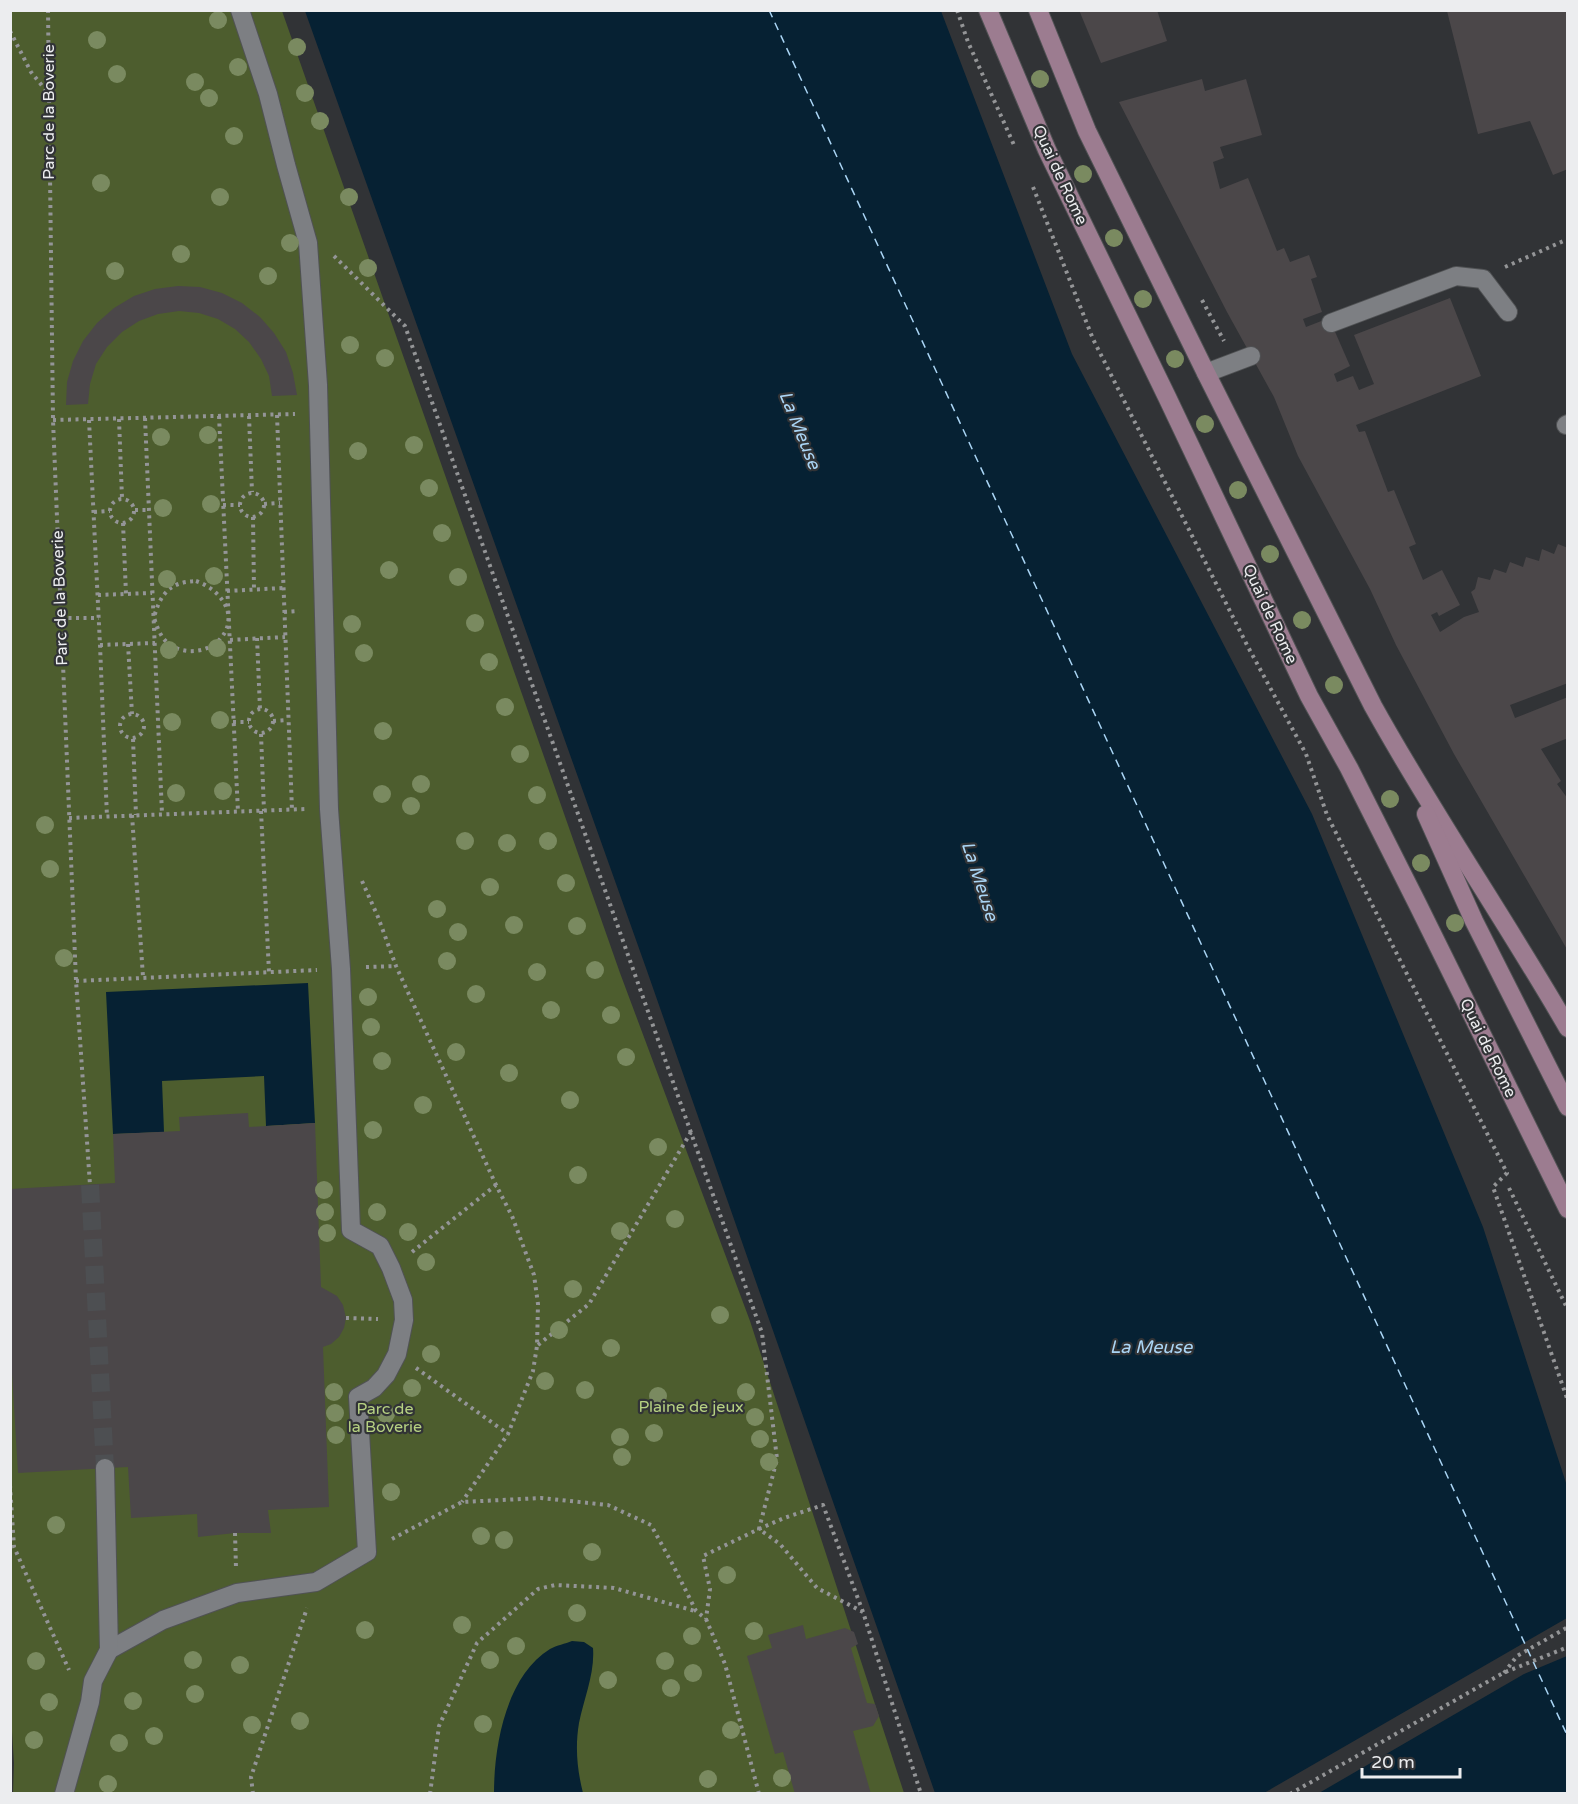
<svg xmlns="http://www.w3.org/2000/svg" width="1578" height="1804" viewBox="0 0 1578 1804" font-family="'Varela Round',sans-serif">
<style>
.green{fill:#4d5d2e}
.water{fill:#062133}
.pier{fill:#313336}
.lines{fill:none;stroke-linecap:round;stroke-linejoin:round}
.ferry{stroke:#aad5f5;stroke-width:1.5;stroke-dasharray:8 6;stroke-linecap:butt}
.building{fill:#4b4749}
.street-tunnel{stroke:#4d4f52;stroke-width:18;stroke-dasharray:18 9;stroke-linecap:butt}
.lane-casing{stroke:#505254;stroke-width:20}
.street-casing{stroke:#505254;stroke-width:20}
.secondary-casing{stroke:#505254;stroke-width:20}
.path{stroke:#949597;stroke-width:4;stroke-dasharray:3 4.5;stroke-linecap:butt}
.lane{stroke:#7d7f83;stroke-width:18}
.street{stroke:#7d7f83;stroke-width:18}
.secondary{stroke:#9c7c90;stroke-width:18}
.tree{fill:#7a8a60}
.labels{text-anchor:middle;dominant-baseline:central;stroke-width:4.5;stroke-linejoin:round;paint-order:stroke}
.street-label{font-size:16px;fill:#ecedef;stroke:#313336}
.park-label{font-size:16px;fill:#b6d182;stroke:#313336}
.water-label{font-size:18px;font-style:italic;fill:#aad5f5;stroke:#313336}
</style>
<rect width="100%" height="100%" fill="#313336"/>
<!-- green -->
<polygon class="green" points="10,11 282,11 620,973 750,1321 904,1793 13,1793 14,1763 10,1700"/>
<!-- water -->
<g class="water">
<polygon points="305,11 941,11 1072,354 1312,814 1483,1227 1567,1486 1567,1793 935,1793 646,968"/>
<polygon points="308,983 315,1123 266,1126 264,1076 162,1081 164,1132 113,1134 106,992"/>
<path d="M572,1641L584,1642L593,1648C595,1673 584,1698 579,1723C575,1747 577,1769 583,1793H494C494,1746 506,1676 550,1649C557,1645 565,1644 572,1641Z"/>
</g>
<!-- pier -->
<polygon class="pier" points="1567,1618 1567,1656 1524,1674 1319,1793 1264,1793"/>
<g class="lines">
<!-- ferry -->
<polyline class="ferry" points="769,10 1568,1737"/>
</g>
<!-- building -->
<g class="building">
<polygon points="1079,10 1157,10 1167,41 1101,63"/>
<polygon points="1451,10 1568,10 1568,169 1553,175 1530,121 1478,134 1447,11"/>
<polygon points="1202,79 1205,91 1246,79 1262,135 1220,147 1224,158 1213,162 1220,189 1248,178 1277,251 1284,248 1290,262 1309,255 1317,277 1311,279 1322,312 1303,319 1306,327 1329,318 1350,366 1334,374 1337,382 1353,376 1359,390 1374,384 1354,335 1450,298 1481,376 1356,425 1359,432 1365,431 1388,492 1394,490 1416,544 1409,547 1423,580 1442,570 1460,605 1439,616 1437,612 1431,615 1440,632 1464,617 1479,612 1471,592 1475,589 1478,577 1490,580 1494,569 1506,573 1510,562 1523,567 1526,557 1539,561 1542,549 1554,554 1558,544 1568,548 1568,683 1510,705 1515,718 1568,697 1568,738 1541,749 1561,781 1557,784 1568,799 1568,951 1454,754 1396,645 1370,589 1298,456 1274,397 1227,312 1119,102"/>
<polygon points="178,286 200,287 222,293 242,303 260,317 274,333 286,352 293,373 297,395 272,396 269,376 261,359 249,342 235,329 218,319 199,313 179,311 158,314 139,321 122,332 107,347 96,364 90,384 88,404 66,405 67,382 73,361 83,341 97,323 114,308 134,296 155,289"/>
<polygon points="248,1113 249,1127 315,1123 321,1287 337,1296 343,1305 346,1318 344,1328 339,1337 331,1344 323,1347 329,1507 268,1510 271,1533 235,1533 198,1537 197,1514 131,1518 128,1467 18,1473 10,1340 10,1189 115,1183 113,1134 180,1131 179,1117"/>
<polygon points="803,1625 806,1639 845,1628 854,1632 858,1644 851,1648 867,1703 875,1704 879,1716 873,1726 853,1731 871,1794 795,1794 783,1752 775,1754 747,1656 772,1648 768,1635"/>
</g>
<g class="lines">
<!-- street-tunnel -->
<polyline class="street-tunnel" points="90,1185 105,1468"/>
<defs>
<g id="lane">
<polyline points="1331,323 1456,276 1483,279 1508,312"/>
<polyline points="1206,373 1251,356"/>
<polyline points="1566,425 1568,424"/>
<polyline points="109,1650 163,1620 237,1593 316,1582 367,1552 358,1397 374,1388 386,1375 397,1354 404,1320 403,1300 391,1268 380,1246 351,1230 341,969 329,809 318,385 308,243 286,165 268,94 240,10"/>
</g>
<polyline id="street" points="64,1794 90,1702 93,1681 109,1650 105,1468"/>
<g id="secondary">
<polyline points="988,10 1047,150 1167,397 1309,696 1349,768 1418,905 1568,1209"/>
<path d="M1038,10L1087,131L1206,373L1373,706C1434,816 1505,919 1568,1028"/>
<polyline points="1426,814 1474,921 1568,1107"/>
</g>
</defs>
<!-- lane casing -->
<use href="#lane" class="lane-casing"/>
<!-- street casing -->
<use href="#street" class="street-casing"/>
<!-- secondary casing -->
<use href="#secondary" class="secondary-casing"/>
<!-- path -->
<g class="path">
<polyline points="48,10 53,420 76,981 90,1185"/>
<polyline points="957,10 968,42 1014,145"/>
<polyline points="10,31 31,72 48,93"/>
<polyline points="1033,187 1093,339 1247,645 1306,754 1327,815 1507,1173 1493,1187 1568,1401"/>
<polyline points="334,256 405,326 762,1333 777,1459 759,1529 703,1556 710,1589 706,1619"/>
<polyline points="1505,267 1568,239"/>
<polyline points="1202,300 1224,341"/>
<polyline points="277,415 292,810"/>
<polyline points="219,416 238,812"/>
<polyline points="249,416 252,492"/>
<polyline points="145,418 162,814"/>
<polyline points="119,419 122,498"/>
<polyline points="53,420 295,414"/>
<polyline points="89,420 100,645 107,817"/>
<circle cx="252" cy="505" r="12"/>
<circle cx="122" cy="511" r="12"/>
<polyline points="264,504 280,503"/>
<polyline points="223,505 240,505"/>
<polyline points="135,510 149,510"/>
<polyline points="94,512 110,511"/>
<polyline points="253,517 254,590"/>
<polyline points="123,523 126,594"/>
<path d="M196,581C220,589 240,615 221,638C207,655 177,656 163,638C159,632 156,625 154,617C161,593 170,582 196,581Z"/>
<polyline points="227,591 283,588"/>
<polyline points="98,595 152,593"/>
<polyline points="284,612 299,611"/>
<polyline points="61,618 99,618"/>
<polyline points="257,638 260,709"/>
<polyline points="230,640 285,637"/>
<polyline points="128,644 132,714"/>
<polyline points="100,645 155,643"/>
<circle cx="261" cy="721" r="12"/>
<circle cx="132" cy="726" r="12"/>
<polyline points="273,721 288,720"/>
<polyline points="233,722 249,722"/>
<polyline points="261,734 264,811"/>
<polyline points="133,739 136,815"/>
<polyline points="261,811 269,972"/>
<polyline points="132,815 143,977"/>
<polyline points="69,818 305,809"/>
<polyline points="362,881 378,917 396,966 496,1185 512,1216 534,1275 538,1304 537,1346 533,1371 508,1434 462,1502"/>
<polyline points="366,967 396,966"/>
<polyline points="76,981 317,970"/>
<polyline points="10,1079 10,1089"/>
<polyline points="1509,1188 1568,1310"/>
<polyline points="412,1252 496,1185"/>
<polyline points="346,1318 378,1319"/>
<polyline points="538,1345 589,1304 691,1132"/>
<polyline points="416,1368 508,1434"/>
<polyline points="10,1485 14,1547 69,1670"/>
<polyline points="235,1533 236,1568"/>
<polyline points="392,1539 462,1502 541,1498 608,1505 651,1525 673,1565 696,1611 706,1619"/>
<polyline points="863,1612 823,1505 784,1518 759,1529 780,1544 817,1588 863,1612 921,1794"/>
<polyline points="706,1619 725,1664 759,1794"/>
<polyline points="1504,1673 1517,1656 1568,1627"/>
<polyline points="253,1794 251,1777 307,1608"/>
<polyline points="430,1794 439,1726 477,1643 538,1589 555,1585 614,1588 695,1611"/>
<polyline points="1290,1794 1503,1673 1568,1647"/>
</g>
<!-- lane -->
<use href="#lane" class="lane"/>
<!-- street -->
<use href="#street" class="street"/>
<!-- secondary -->
<use href="#secondary" class="secondary"/>
</g>
<!-- trees -->
<g class="tree">
<circle cx="218" cy="20" r="9"/>
<circle cx="97" cy="40" r="9"/>
<circle cx="297" cy="47" r="9"/>
<circle cx="238" cy="67" r="9"/>
<circle cx="117" cy="74" r="9"/>
<circle cx="1040" cy="79" r="9"/>
<circle cx="195" cy="82" r="9"/>
<circle cx="305" cy="93" r="9"/>
<circle cx="209" cy="98" r="9"/>
<circle cx="320" cy="121" r="9"/>
<circle cx="234" cy="136" r="9"/>
<circle cx="1083" cy="174" r="9"/>
<circle cx="101" cy="183" r="9"/>
<circle cx="220" cy="197" r="9"/>
<circle cx="349" cy="197" r="9"/>
<circle cx="1114" cy="238" r="9"/>
<circle cx="290" cy="243" r="9"/>
<circle cx="181" cy="254" r="9"/>
<circle cx="368" cy="268" r="9"/>
<circle cx="115" cy="271" r="9"/>
<circle cx="268" cy="276" r="9"/>
<circle cx="1143" cy="299" r="9"/>
<circle cx="350" cy="345" r="9"/>
<circle cx="385" cy="358" r="9"/>
<circle cx="1175" cy="359" r="9"/>
<circle cx="1205" cy="424" r="9"/>
<circle cx="208" cy="435" r="9"/>
<circle cx="161" cy="437" r="9"/>
<circle cx="414" cy="445" r="9"/>
<circle cx="358" cy="451" r="9"/>
<circle cx="429" cy="488" r="9"/>
<circle cx="1238" cy="490" r="9"/>
<circle cx="211" cy="504" r="9"/>
<circle cx="163" cy="508" r="9"/>
<circle cx="442" cy="533" r="9"/>
<circle cx="1270" cy="554" r="9"/>
<circle cx="389" cy="570" r="9"/>
<circle cx="214" cy="576" r="9"/>
<circle cx="458" cy="577" r="9"/>
<circle cx="167" cy="579" r="9"/>
<circle cx="1302" cy="620" r="9"/>
<circle cx="475" cy="623" r="9"/>
<circle cx="352" cy="624" r="9"/>
<circle cx="217" cy="648" r="9"/>
<circle cx="169" cy="650" r="9"/>
<circle cx="364" cy="653" r="9"/>
<circle cx="489" cy="662" r="9"/>
<circle cx="1334" cy="685" r="9"/>
<circle cx="505" cy="707" r="9"/>
<circle cx="220" cy="720" r="9"/>
<circle cx="172" cy="722" r="9"/>
<circle cx="383" cy="731" r="9"/>
<circle cx="520" cy="754" r="9"/>
<circle cx="421" cy="784" r="9"/>
<circle cx="223" cy="791" r="9"/>
<circle cx="176" cy="793" r="9"/>
<circle cx="382" cy="794" r="9"/>
<circle cx="537" cy="795" r="9"/>
<circle cx="1390" cy="799" r="9"/>
<circle cx="411" cy="806" r="9"/>
<circle cx="45" cy="825" r="9"/>
<circle cx="465" cy="841" r="9"/>
<circle cx="548" cy="841" r="9"/>
<circle cx="507" cy="843" r="9"/>
<circle cx="1421" cy="863" r="9"/>
<circle cx="50" cy="869" r="9"/>
<circle cx="566" cy="883" r="9"/>
<circle cx="490" cy="887" r="9"/>
<circle cx="437" cy="909" r="9"/>
<circle cx="1455" cy="923" r="9"/>
<circle cx="514" cy="925" r="9"/>
<circle cx="577" cy="926" r="9"/>
<circle cx="458" cy="932" r="9"/>
<circle cx="64" cy="958" r="9"/>
<circle cx="447" cy="961" r="9"/>
<circle cx="595" cy="970" r="9"/>
<circle cx="537" cy="972" r="9"/>
<circle cx="476" cy="994" r="9"/>
<circle cx="368" cy="997" r="9"/>
<circle cx="551" cy="1010" r="9"/>
<circle cx="611" cy="1015" r="9"/>
<circle cx="371" cy="1027" r="9"/>
<circle cx="456" cy="1052" r="9"/>
<circle cx="626" cy="1057" r="9"/>
<circle cx="382" cy="1061" r="9"/>
<circle cx="509" cy="1073" r="9"/>
<circle cx="570" cy="1100" r="9"/>
<circle cx="423" cy="1105" r="9"/>
<circle cx="373" cy="1130" r="9"/>
<circle cx="658" cy="1147" r="9"/>
<circle cx="578" cy="1175" r="9"/>
<circle cx="324" cy="1190" r="9"/>
<circle cx="325" cy="1212" r="9"/>
<circle cx="377" cy="1212" r="9"/>
<circle cx="675" cy="1219" r="9"/>
<circle cx="620" cy="1231" r="9"/>
<circle cx="408" cy="1232" r="9"/>
<circle cx="327" cy="1233" r="9"/>
<circle cx="426" cy="1262" r="9"/>
<circle cx="573" cy="1289" r="9"/>
<circle cx="720" cy="1315" r="9"/>
<circle cx="559" cy="1330" r="9"/>
<circle cx="611" cy="1348" r="9"/>
<circle cx="431" cy="1354" r="9"/>
<circle cx="545" cy="1381" r="9"/>
<circle cx="412" cy="1388" r="9"/>
<circle cx="585" cy="1390" r="9"/>
<circle cx="334" cy="1392" r="9"/>
<circle cx="746" cy="1392" r="9"/>
<circle cx="658" cy="1396" r="9"/>
<circle cx="335" cy="1413" r="9"/>
<circle cx="386" cy="1414" r="9"/>
<circle cx="755" cy="1417" r="9"/>
<circle cx="654" cy="1433" r="9"/>
<circle cx="336" cy="1435" r="9"/>
<circle cx="620" cy="1437" r="9"/>
<circle cx="760" cy="1439" r="9"/>
<circle cx="622" cy="1457" r="9"/>
<circle cx="769" cy="1462" r="9"/>
<circle cx="391" cy="1492" r="9"/>
<circle cx="56" cy="1525" r="9"/>
<circle cx="481" cy="1536" r="9"/>
<circle cx="504" cy="1540" r="9"/>
<circle cx="592" cy="1552" r="9"/>
<circle cx="727" cy="1575" r="9"/>
<circle cx="577" cy="1613" r="9"/>
<circle cx="462" cy="1625" r="9"/>
<circle cx="365" cy="1630" r="9"/>
<circle cx="754" cy="1631" r="9"/>
<circle cx="692" cy="1636" r="9"/>
<circle cx="516" cy="1646" r="9"/>
<circle cx="193" cy="1660" r="9"/>
<circle cx="490" cy="1660" r="9"/>
<circle cx="36" cy="1661" r="9"/>
<circle cx="665" cy="1661" r="9"/>
<circle cx="240" cy="1665" r="9"/>
<circle cx="693" cy="1673" r="9"/>
<circle cx="608" cy="1680" r="9"/>
<circle cx="671" cy="1688" r="9"/>
<circle cx="195" cy="1694" r="9"/>
<circle cx="133" cy="1701" r="9"/>
<circle cx="49" cy="1702" r="9"/>
<circle cx="300" cy="1721" r="9"/>
<circle cx="483" cy="1724" r="9"/>
<circle cx="252" cy="1725" r="9"/>
<circle cx="731" cy="1730" r="9"/>
<circle cx="154" cy="1736" r="9"/>
<circle cx="34" cy="1740" r="9"/>
<circle cx="119" cy="1743" r="9"/>
<circle cx="782" cy="1778" r="9"/>
<circle cx="708" cy="1779" r="9"/>
<circle cx="108" cy="1784" r="9"/>
</g>
<g class="labels">
<!-- street labels -->
<g class="street-label">
<text transform="translate(49 112) rotate(-90)">Parc de la Boverie</text>
<text transform="translate(1060 175) rotate(65)">Quai de Rome</text>
<text transform="translate(60 598) rotate(-92)">Parc de la Boverie</text>
<text transform="translate(1270 614) rotate(65)">Quai de Rome</text>
<text transform="translate(1488 1048) rotate(64)">Quai de Rome</text>
</g>
<!-- park labels -->
<g class="park-label">
<text x="691" y="1407">Plaine de jeux</text>
<text x="385" y="1409">Parc de<tspan x="385" dy="18">la Boverie</tspan></text>
</g>
<!-- water labels -->
<g class="water-label">
<text transform="translate(800 430) rotate(68)">La Meuse</text>
<text transform="translate(980 881) rotate(72)">La Meuse</text>
<text x="1151" y="1347">La Meuse</text>
</g>
</g>
<!-- border -->
<rect width="1578" height="1804" fill="none" stroke="#ecedef" stroke-width="24"/>
<!-- scale -->
<path d="M1362 1768v9h98v-9" fill="none" stroke="#ecedef" stroke-width="3"/>
<text x="1371" y="1768" font-size="18" fill="#ecedef" stroke="#313336" stroke-width="4.5" paint-order="stroke">20 m</text>
</svg>
